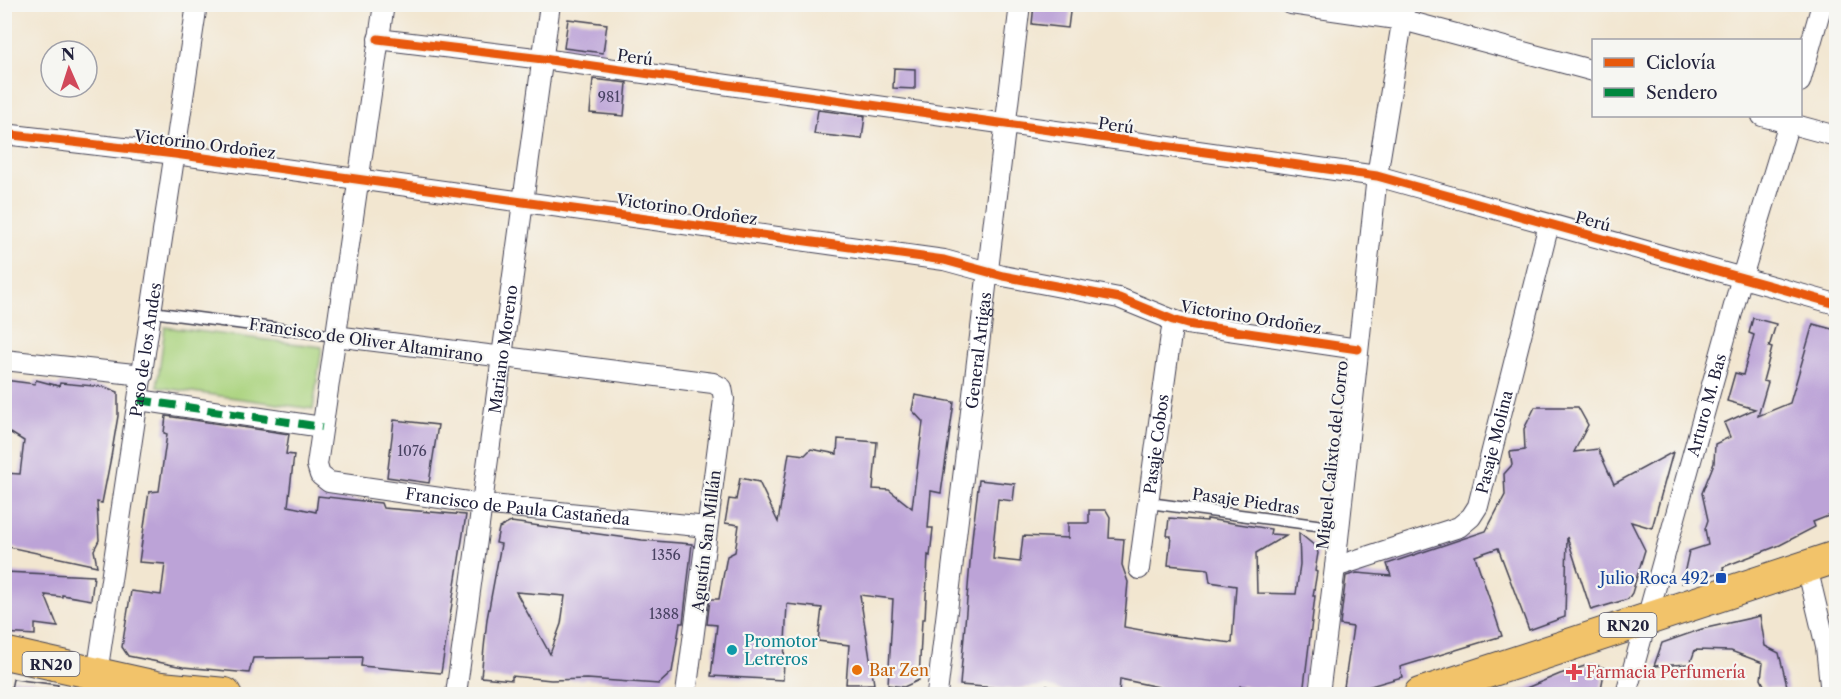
<svg xmlns="http://www.w3.org/2000/svg" width="1841" height="699" viewBox="0 0 1841 699" font-family="'Libre Caslon Text',serif">
<style>
.green{fill:#aad37e;stroke:#667a5c;stroke-width:1.5}
.building{fill:#bca3d7;fill-rule:evenodd}
.lines{fill:none;stroke-linecap:round;stroke-linejoin:round}
.lane-casing{stroke:#413f51;stroke-width:13}
.street-casing{stroke:#413f51;stroke-width:22}
.primary-casing{stroke:#413f51;stroke-width:34}
.lane{stroke:#fff;stroke-width:10}
.street{stroke:#fff;stroke-width:20}
.primary{stroke:#f2c36a;stroke-width:32}
.quiet{stroke:#00873e;stroke-width:8;stroke-dasharray:15 8;stroke-linecap:butt}
.cycleway-casing{stroke:#f6f6f2;stroke-width:13}
.cycleway{stroke:#e8590c;stroke-width:9}
.transit-dot{fill:#1a4fb4;stroke:#f6f6f2;stroke-width:2}
.culture-dot{fill:#0f9aa8;stroke:#f6f6f2;stroke-width:2}
.food-dot{fill:#e8710a;stroke:#f6f6f2;stroke-width:2}
.health-dot{fill:#e0444e;stroke:#f6f6f2;stroke-width:2}
.labels{text-anchor:middle;dominant-baseline:central;stroke-width:4.5;stroke-linejoin:round;paint-order:stroke}
.number-label{font-size:14px;fill:#484262}
.shield{fill:#f6f6f2;stroke:#626272;stroke-width:1.5}
.shield-label{font-size:15px;font-weight:bold;fill:#22223b}
.street-label{font-size:16px;fill:#22223b;stroke:#f6f6f2}
.transit-label{font-size:16px;fill:#164399;stroke:#f6f6f2;text-anchor:end}
.culture-label{font-size:16px;fill:#0d838f;stroke:#f6f6f2;text-anchor:start}
.food-label{font-size:16px;fill:#c56008;stroke:#f6f6f2;text-anchor:start}
.health-label{font-size:16px;fill:#be3a42;stroke:#f6f6f2;text-anchor:start}
</style>
<rect width="100%" height="100%" fill="#f6f6f2"/>
<filter id="ink" filterUnits="userSpaceOnUse"><feTurbulence type="fractalNoise" baseFrequency=".0167" numOctaves="2"/><feDisplacementMap in="SourceGraphic" scale="12" xChannelSelector="R" yChannelSelector="G"/><feConvolveMatrix kernelMatrix="1 2 1 2 8 2 1 2 1" color-interpolation-filters="sRGB"/></filter>
<filter id="wash" filterUnits="userSpaceOnUse"><feTurbulence type="fractalNoise" baseFrequency=".008" numOctaves="4" result="noise"/><feDisplacementMap in="SourceGraphic" scale="24" xChannelSelector="R" yChannelSelector="G"/><feGaussianBlur stdDeviation="1.35" result="paint"/><feColorMatrix in="noise" values="0 0 0 0 0 0 0 0 0 0 0 0 0 0 0 0 0 1.4 0 .05"/><feComposite in="paint" operator="in"/></filter>
<g filter="url(#wash)">
<rect width="100%" height="100%" fill="#f2e6d0"/>
<!-- green -->
<polygon class="green" points="165,327 322,347 313,409 157,387"/>
<g id="blocks">
<!-- building -->
<g class="building">
<polygon points="1034,4 1071,4 1068,28 1032,24"/>
<polygon points="568,19 607,24 603,53 564,48"/>
<polygon points="894,68 915,69 915,89 893,88"/>
<polygon points="593,79 627,83 624,116 590,113"/>
<polygon points="818,110 865,116 862,139 814,134"/>
<polygon points="1753,318 1776,324 1769,347 1772,348 1763,381 1768,382 1758,416 1790,403 1813,324 1836,330 1836,513 1813,522 1815,527 1780,545 1723,567 1724,571 1682,583 1689,551 1708,545 1705,529 1708,520 1702,493 1714,463 1715,444 1730,437 1724,423 1755,409 1727,401 1735,373 1743,375 1754,335 1749,333"/>
<polygon points="4,380 35,384 36,380 59,386 60,383 105,387 118,392 118,416 111,457 102,503 97,502 99,540 94,550 97,566 4,546 4,473 20,474 24,441 6,430"/>
<polygon points="915,395 954,402 941,493 931,491 928,528 933,528 930,556 928,555 925,619 922,619 919,680 904,687 888,685 893,599 860,595 874,684 846,684 849,645 818,641 822,608 787,604 783,680 711,676 717,625 707,624 710,599 719,599 727,556 735,552 739,525 725,523 729,499 736,500 740,478 759,482 778,522 789,453 805,455 811,449 837,454 838,439 877,442 873,489 889,490 912,508 923,422 912,410"/>
<polygon points="1535,407 1578,407 1588,425 1574,452 1598,449 1614,484 1673,452 1652,528 1631,522 1645,550 1632,593 1628,599 1591,610 1567,537 1565,617 1529,630 1498,548 1475,556 1502,636 1400,667 1402,677 1343,694 1353,627 1340,625 1346,576 1357,573 1391,576 1387,564 1486,531 1505,495 1504,474 1512,465 1510,452 1525,450 1524,429"/>
<polygon points="166,416 289,434 286,454 294,455 288,506 316,512 318,496 381,503 383,508 466,515 441,673 361,666 362,657 253,658 249,673 183,667 128,656 122,647 131,591 161,595 165,564 139,562 149,492 159,491 167,434 164,433"/>
<polygon points="394,420 438,425 429,483 387,477"/>
<polygon points="979,480 1015,484 1013,501 998,499 993,546 994,546 993,559 1020,562 1023,536 1068,538 1068,523 1089,523 1089,510 1106,510 1110,517 1109,538 1124,539 1122,565 1128,582 1124,627 1168,635 1232,643 1236,586 1210,582 1208,569 1168,565 1171,536 1167,536 1169,518 1207,521 1207,519 1271,529 1270,534 1286,535 1256,553 1257,593 1296,594 1300,564 1299,533 1315,546 1318,553 1315,571 1317,572 1313,596 1315,596 1303,694 1274,694 1275,689 1240,686 1239,694 1159,694 1158,687 1120,679 1119,694 1071,694 1047,686 1010,689 960,685 972,538"/>
<path d="M511,522L642,540L692,544L683,623H680L672,672L659,684L587,679L551,680L512,676V680L481,677L487,619L501,544L496,543L499,528ZM516,592L565,596L561,624L550,654Z"/>
<polygon points="4,572 94,576 91,600 62,595 62,597 45,595 58,627 35,624 35,635 4,633"/>
<polygon points="1760,616 1765,646 1779,653 1788,690 1765,687 1761,679 1763,663 1731,651 1695,650 1690,664 1654,666 1662,643 1702,629"/>
<polygon points="1591,664 1605,668 1600,694 1512,694 1560,674"/>
<polygon points="13,679 58,685 57,694 10,694"/>
</g>
</g>
</g>
<g filter="url(#ink)">
<use href="#blocks" fill-opacity="0" stroke="#413f51" stroke-width="1.5"/>
<g class="lines">
<defs>
<g id="lane">
<polyline points="152,312 335,336"/>
<polyline points="1149,503 1339,528"/>
</g>
<g id="street">
<path id="s1" d="M384,4L317,465L320,475L329,482L482,504L707,527"/>
<polyline points="1291,4 1403,20 1594,71"/>
<polyline points="378,39 543,59 1377,176 1836,304"/>
<polyline points="1800,82 1822,4"/>
<polyline points="1762,116 1836,136"/>
<polyline points="4,134 175,154 944,260 1003,276 1119,298 1173,320 1187,324 1358,349"/>
<polyline points="335,336 713,383 722,388 724,399 686,694"/>
<polyline points="4,360 143,375"/>
<polyline points="139,400 322,427"/>
<path id="s2" d="M1335,567L1459,527L1471,517L1478,506L1549,224"/>
<polyline points="1807,567 1826,647 1831,694"/>
<path id="s3" d="M1139,569L1173,320"/>
<path id="s4" d="M94,694L197,4"/>
<path id="s5" d="M456,694L550,4"/>
<path id="s6" d="M937,694L1020,4"/>
<polyline points="1319,694 1335,567 1377,176 1405,4"/>
<path id="s7" d="M1626,694L1742,277L1791,116"/>
</g>
<g id="primary">
<polyline points="4,653 161,688 225,694"/>
<polyline points="1420,694 1836,557"/>
</g>
</defs>
<!-- lane casing -->
<use href="#lane" class="lane-casing"/>
<!-- street casing -->
<use href="#street" class="street-casing"/>
<!-- primary casing -->
<use href="#primary" class="primary-casing"/>
<!-- lane -->
<use href="#lane" class="lane"/>
<!-- street -->
<use href="#street" class="street"/>
<!-- primary -->
<use href="#primary" class="primary"/>
<!-- quiet -->
<polyline class="quiet" points="139,400 322,427"/>
<defs>
<g id="cycleway">
<polyline points="378,39 543,59 1377,176 1836,304"/>
<polyline points="4,134 175,154 944,260 1003,276 1119,298 1173,320 1187,324 1358,349"/>
</g>
</defs>
<!-- cycleway casing -->
<use href="#cycleway" class="cycleway-casing"/>
<!-- cycleway -->
<use href="#cycleway" class="cycleway"/>
</g>
</g>
<!-- markers -->
<rect class="transit-dot" x="1715" y="572" width="12" height="12" rx="3"/>
<circle class="culture-dot" cx="732" cy="650" r="6"/>
<circle class="food-dot" cx="857" cy="670" r="6"/>
<path class="health-dot" d="M1571 663h6v6h6v6h-6v6h-6v-6h-6v-6h6z"/>
<g class="labels">
<!-- number labels -->
<g class="number-label">
<text x="609" y="97">981</text>
<text x="412" y="451">1076</text>
<text x="666" y="555">1356</text>
<text x="664" y="614">1388</text>
</g>
<!-- shield labels -->
<g class="shield">
<rect x="1599.5" y="613" width="57" height="24" rx="4.5"/>
<rect x="22.5" y="652" width="57" height="24" rx="4.5"/>
</g>
<g class="shield-label">
<text x="1628" y="625">RN20</text>
<text x="51" y="664">RN20</text>
</g>
<!-- street labels -->
<g class="street-label">
<text transform="translate(635 57) rotate(8)">Perú</text>
<text transform="translate(1116 125) rotate(8)">Perú</text>
<text transform="translate(205 144) rotate(7)">Victorino Ordoñez</text>
<text transform="translate(687 209) rotate(8)">Victorino Ordoñez</text>
<text transform="translate(1593 221) rotate(15)">Perú</text>
<text transform="translate(1251 317) rotate(9)">Victorino Ordoñez</text>
<text transform="translate(366 340) rotate(8)">Francisco de Oliver Altamirano</text>
<text stroke="none"><textPath href="#s6" startOffset="346">General Artigas</textPath></text>
<text stroke="none"><textPath href="#s4" startOffset="348">Paso de los Andes</textPath></text>
<text stroke="none"><textPath href="#s5" startOffset="348">Mariano Moreno</textPath></text>
<text stroke="none"><textPath href="#s7" startOffset="300">Arturo M. Bas</textPath></text>
<text stroke="none"><textPath href="#s2" startOffset="225">Pasaje Molina</textPath></text>
<text stroke="none"><textPath href="#s3" startOffset="126">Pasaje Cobos</textPath></text>
<text transform="translate(1332 455) rotate(-84)">Miguel Calixto del Corro</text>
<text transform="translate(1246 501) rotate(8)">Pasaje Piedras</text>
<text stroke="none"><textPath href="#s1" startOffset="678">Francisco de Paula Castañeda</textPath></text>
<text transform="translate(706 541) rotate(-83)">Agustín San Millán</text>
</g>
<!-- transit labels -->
<g class="transit-label">
<text x="1709" y="578">Julio Roca 492</text>
</g>
<!-- culture labels -->
<g class="culture-label">
<text x="744" y="641">Promotor<tspan x="744" dy="18">Letreros</tspan></text>
</g>
<!-- food labels -->
<g class="food-label">
<text x="869" y="670">Bar Zen</text>
</g>
<!-- health labels -->
<g class="health-label">
<text x="1586" y="672">Farmacia Perfumería</text>
</g>
</g>
<!-- margin -->
<rect width="1841" height="699" fill="none" stroke="#f6f6f2" stroke-width="24"/>
<!-- legend -->
<rect x="1592" y="39" width="210" height="78" fill="#f6f6f2" stroke="#a1a1a9" stroke-width="1.5"/>
<rect x="1604" y="58" width="30" height="9" fill="#e8590c" stroke="#a1a1a9" stroke-width="1.5"/>
<text x="1646" y="69" font-size="18" fill="#22223b">Ciclovía</text>
<rect x="1604" y="88" width="30" height="9" fill="#00873e" stroke="#a1a1a9" stroke-width="1.5"/>
<text x="1646" y="99" font-size="18" fill="#22223b">Sendero</text>
<!-- north arrow -->
<g transform="translate(69 69) rotate(357)"><circle r="28" fill="#f6f6f2" stroke="#a1a1a9" stroke-width="1.5"/>
<path d="M0-4.5L10 22L0 15L-10 22Z" fill="#d1495b"/>
<text y="-9" font-size="16" font-weight="bold" text-anchor="middle" fill="#22223b">N</text>
</g>
</svg>
